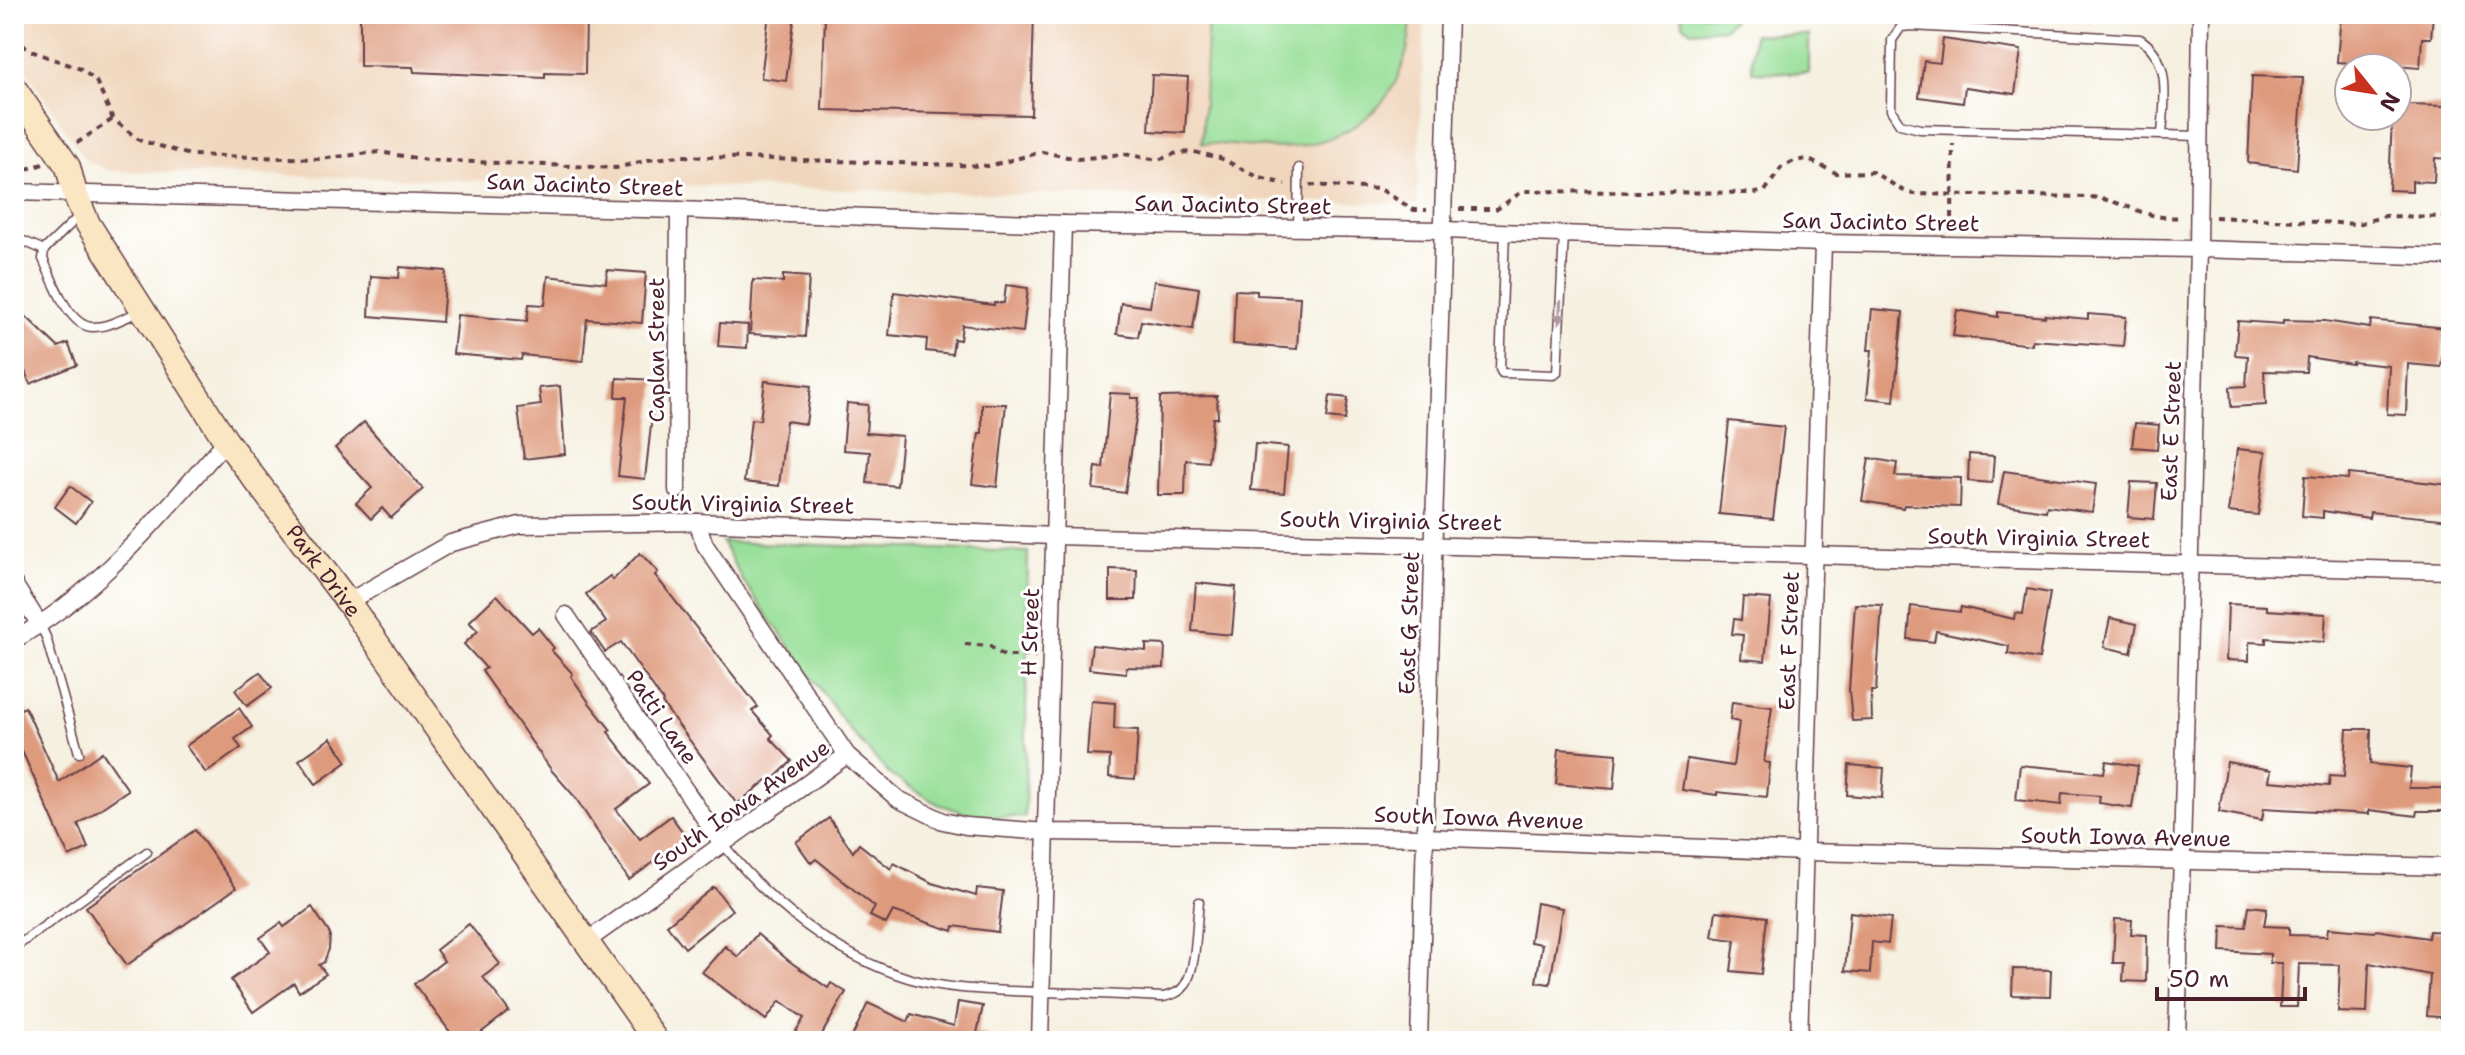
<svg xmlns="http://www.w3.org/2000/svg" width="2465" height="1055" viewBox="0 0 2465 1055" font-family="'Shantell Sans',sans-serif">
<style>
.built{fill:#f0d6bc}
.green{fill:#98df98;stroke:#717f62;stroke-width:2}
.building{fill:#de9a7d}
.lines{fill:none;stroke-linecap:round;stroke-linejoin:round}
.lane-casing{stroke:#643e46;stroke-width:11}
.street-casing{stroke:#643e46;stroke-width:19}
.secondary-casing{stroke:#643e46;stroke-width:27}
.path{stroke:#643e46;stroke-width:4;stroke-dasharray:6 6;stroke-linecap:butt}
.lane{stroke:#fff;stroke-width:8}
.street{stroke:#fff;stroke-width:16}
.secondary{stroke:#fbe6c3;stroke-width:24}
.oneway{fill:#ae9aa0}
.labels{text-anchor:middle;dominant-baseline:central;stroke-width:6;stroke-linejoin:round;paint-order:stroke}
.street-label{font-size:22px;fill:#4a1f2b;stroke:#fff}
</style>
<rect width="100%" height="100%" fill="#fff"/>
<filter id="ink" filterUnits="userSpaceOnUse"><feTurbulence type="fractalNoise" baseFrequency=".0125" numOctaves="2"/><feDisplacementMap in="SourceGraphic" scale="16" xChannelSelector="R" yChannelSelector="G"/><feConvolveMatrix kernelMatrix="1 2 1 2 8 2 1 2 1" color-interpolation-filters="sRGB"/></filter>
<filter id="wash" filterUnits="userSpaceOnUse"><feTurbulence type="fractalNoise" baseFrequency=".006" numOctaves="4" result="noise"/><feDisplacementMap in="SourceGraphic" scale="32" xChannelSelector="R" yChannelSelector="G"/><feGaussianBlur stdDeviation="1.8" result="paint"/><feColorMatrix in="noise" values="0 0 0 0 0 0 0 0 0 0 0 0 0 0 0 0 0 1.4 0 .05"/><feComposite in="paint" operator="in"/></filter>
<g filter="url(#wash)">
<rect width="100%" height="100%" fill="#f5f0e0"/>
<!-- built -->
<polygon class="built" points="14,14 1425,14 1417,204 111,171 86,161 14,52"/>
<!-- green -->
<g class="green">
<path d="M1208,14H1411C1410,86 1372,133 1300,146C1274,151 1230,144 1202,143Z"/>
<polygon points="1681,14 1735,14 1734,18 1724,28 1691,31 1683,24"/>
<polygon points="1753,34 1809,35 1809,73 1752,72"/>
<polygon points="722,542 1028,552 1025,817 978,817 938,804 890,775 848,728 743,581"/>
</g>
<g id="blocks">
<!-- building -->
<g class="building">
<polygon points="360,14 586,14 585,74 545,73 545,78 414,72 413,67 360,66"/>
<polygon points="769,14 795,14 786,81 761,78"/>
<polygon points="825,14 1034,14 1031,115 822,110"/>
<polygon points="2341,14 2433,14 2431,38 2422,38 2420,68 2337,62"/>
<polygon points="1943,39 2021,50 2015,94 1965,87 1963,103 1919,97 1924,61 1940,63"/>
<polygon points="1152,75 1188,77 1185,133 1149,131"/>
<polygon points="2252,76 2303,78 2297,169 2248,163"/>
<polygon points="2397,105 2451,106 2451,159 2435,158 2434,182 2412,181 2412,191 2389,190 2392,116 2397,116"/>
<polygon points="400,267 446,271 442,322 369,316 371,276 399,278"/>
<polygon points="607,270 646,273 642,323 587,319 583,361 522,355 521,360 453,354 457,315 527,321 529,304 545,305 548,276 606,283"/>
<polygon points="783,275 809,277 805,337 750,334 753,280 783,282"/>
<polygon points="1154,281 1199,288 1193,329 1141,321 1138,337 1117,334 1121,303 1150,307"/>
<polygon points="1006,285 1028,288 1023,332 962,325 960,340 954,339 952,354 926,351 927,339 889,335 894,292 994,305 994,303 1004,303"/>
<polygon points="1235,290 1257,291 1257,295 1300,297 1297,349 1233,344"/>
<polygon points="14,305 58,347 68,343 77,365 30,384 14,343"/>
<polygon points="1872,309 1903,312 1894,401 1867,398 1872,350 1868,350"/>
<polygon points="1957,310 1998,317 1998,312 2045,317 2045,315 2088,319 2088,314 2126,317 2123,346 2032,340 2032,345 1953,336"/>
<polygon points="2283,320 2325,321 2370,328 2371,320 2445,328 2441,367 2408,364 2406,415 2387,414 2389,366 2352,362 2352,364 2307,357 2306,372 2264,371 2266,405 2231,407 2230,387 2246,386 2248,356 2235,355 2238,321 2283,324"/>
<polygon points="720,323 748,325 747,348 718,346"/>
<polygon points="617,378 656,380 645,479 618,476 627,397 616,397"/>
<polygon points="765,381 811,386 806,424 786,421 779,486 744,482 751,419 760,420"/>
<polygon points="560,386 565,454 524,459 518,408 541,405 539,388"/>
<polygon points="1110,393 1131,394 1131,398 1139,398 1125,493 1093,489 1096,467 1103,468"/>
<polygon points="1217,396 1218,418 1213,418 1208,462 1186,460 1185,495 1158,495 1160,397"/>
<polygon points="1330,396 1348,398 1345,420 1327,418"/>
<polygon points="847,403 868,405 866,433 902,436 897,486 867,483 870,452 843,450"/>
<polygon points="982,404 1006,404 997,487 972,484 979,433 982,433"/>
<polygon points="1729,421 1784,427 1773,519 1719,514"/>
<polygon points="364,422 423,489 391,518 382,508 371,519 356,503 372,488 335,448"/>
<polygon points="2135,423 2159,425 2157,449 2132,447"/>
<polygon points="1255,444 1288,447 1284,493 1251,490"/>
<polygon points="2237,449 2266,452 2258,515 2228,512"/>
<polygon points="1969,454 1994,456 1992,483 1968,481"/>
<polygon points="1869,458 1897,463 1895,476 1961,478 1960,507 1904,505 1903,508 1862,501"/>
<polygon points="2004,471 2096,484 2092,512 2047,506 2046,511 1998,504"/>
<polygon points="2349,474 2451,485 2451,520 2370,512 2369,518 2323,511 2323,518 2302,516 2305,476 2348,479"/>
<polygon points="2131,482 2157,483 2154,519 2128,517"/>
<polygon points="70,486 91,502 76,523 55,507"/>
<polygon points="640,553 658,572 655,575 758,707 752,711 773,735 770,738 792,761 770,782 767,780 737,804 662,703 663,701 621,642 605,652 591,632 606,622 586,594 610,576 613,580"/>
<polygon points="1110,569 1137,570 1136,600 1110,600"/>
<polygon points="1196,583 1236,587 1232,635 1192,631"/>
<polygon points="2027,589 2050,593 2039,659 2008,654 2009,646 1936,631 1934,642 1908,639 1911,606 1960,612 1961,607 2014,619 2015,613 2023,614"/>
<polygon points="497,595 532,633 538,628 554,648 551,650 573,674 571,676 590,704 611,730 608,732 649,784 616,809 640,839 671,816 687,838 629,880 575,797 552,771 482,671 486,668 464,644 478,631 469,622"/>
<polygon points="1743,597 1771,599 1765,661 1741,659 1743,635 1732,634 1734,619 1741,620"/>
<polygon points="1855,604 1882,605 1876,691 1871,691 1872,720 1852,721 1849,690"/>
<polygon points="2228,604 2267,606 2267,610 2326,614 2324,642 2266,638 2266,643 2249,642 2249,661 2226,660"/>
<polygon points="2110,618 2137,624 2131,653 2104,647"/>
<polygon points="1146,644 1165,645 1164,668 1126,667 1126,673 1089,669 1092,645 1146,651"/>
<polygon points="260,672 272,688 247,706 235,690"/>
<polygon points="1091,701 1115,703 1114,729 1138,730 1135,779 1109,777 1110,756 1087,755"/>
<polygon points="1732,702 1772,707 1764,762 1770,763 1767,797 1717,792 1717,795 1682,790 1687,759 1733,766 1739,722 1730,720"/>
<polygon points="25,707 59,782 102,752 128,790 78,824 88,848 69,857 14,733 14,712"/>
<polygon points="239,708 252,727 235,739 241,748 206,773 186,746"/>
<polygon points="2347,729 2371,729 2370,764 2411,768 2409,788 2451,788 2451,811 2417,811 2416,816 2369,810 2369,814 2264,808 2262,820 2219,812 2227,762 2271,770 2269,781 2329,786 2330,776 2344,777"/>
<polygon points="331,738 347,762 316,784 299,760"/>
<polygon points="1559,749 1617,754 1614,789 1556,784"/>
<polygon points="2106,761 2138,766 2132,808 2099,803 2100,796 2062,793 2061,805 2016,800 2020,765 2104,773"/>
<polygon points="1849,765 1884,768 1882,798 1847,795"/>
<polygon points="829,818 853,852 859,844 891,869 894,863 932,883 976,896 977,888 1003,891 998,932 954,926 953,931 893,911 886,924 870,916 875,907 816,859 811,863 796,842"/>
<polygon points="195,830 236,888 127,965 86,907"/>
<polygon points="714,887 732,910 685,948 667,925"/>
<polygon points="1536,903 1562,908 1550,984 1536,982 1542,944 1530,942"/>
<polygon points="2249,906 2267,908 2264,926 2289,927 2289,935 2327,936 2328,928 2375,932 2376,930 2428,938 2429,931 2451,932 2451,1018 2427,1016 2430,975 2369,963 2367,1013 2338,1012 2340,965 2299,964 2297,1007 2280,1007 2282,963 2270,963 2270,954 2221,951 2222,926 2246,927"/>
<polygon points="312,907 330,934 329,949 324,962 319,965 326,974 299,992 294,983 253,1012 231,980 270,952 260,938 281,923 284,927"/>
<polygon points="1716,911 1767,917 1761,974 1731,971 1735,940 1712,937"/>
<polygon points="1850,912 1891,918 1888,944 1872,942 1870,973 1845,971"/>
<polygon points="2115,919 2132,920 2131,934 2147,935 2146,982 2123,981 2124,963 2113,963"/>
<polygon points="469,924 500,964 483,977 509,1011 470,1041 457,1041 414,984 444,961 436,950"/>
<polygon points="757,934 789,961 828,988 831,983 846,992 818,1041 790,1041 804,1018 780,1001 766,1020 702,972 725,946 738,957"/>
<polygon points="2013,969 2051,970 2050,996 2012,995"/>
<polygon points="958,1002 983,1006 977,1033 989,1036 988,1041 850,1041 868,1003 908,1022 911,1014 954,1026"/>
</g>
</g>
</g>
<g filter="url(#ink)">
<use href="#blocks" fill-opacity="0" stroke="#643e46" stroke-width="2"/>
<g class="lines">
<defs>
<g id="lane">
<path d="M2162,135C2164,102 2173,60 2140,39L1912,26L1901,27L1892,40L1891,110L1900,124L1920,129L2162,135L2199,136"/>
<path d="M80,215L44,250L43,259C52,278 68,327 93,327C109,327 126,317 141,311"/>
<polyline points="1298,227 1299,168"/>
<polyline points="1505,232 1500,369 1502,373 1553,375 1557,373 1564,234"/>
<polyline points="14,237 44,250"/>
<polyline points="40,625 46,637 79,753"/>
<path d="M723,844C770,904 834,955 908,978C951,991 996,990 1041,992C1082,993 1122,995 1163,997C1171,995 1180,993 1185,985C1197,967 1196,925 1199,902"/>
<polyline points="14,948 147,852"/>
</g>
<g id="street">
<polyline points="14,192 679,210 1063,224 1443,230 1823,243 2198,249 2451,257"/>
<polyline points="677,490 679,210"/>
<polyline points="697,522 705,545 847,755 898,799 943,821 966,826 1046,832 1425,837 1805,852 2451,867"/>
<polyline points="14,584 40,625"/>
<polyline points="348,602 451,543 520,525 697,522 1055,536 2451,571"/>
<polyline points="566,615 722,844"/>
<path d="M14,640C100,592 161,514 226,441"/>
<polyline points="587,941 847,755"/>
<polyline points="1040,1041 1063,224"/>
<polyline points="1419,1041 1449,14"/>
<polyline points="1799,1041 1823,243"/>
<polyline points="2177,1041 2198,249 2201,14"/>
</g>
<g id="secondary">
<path id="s1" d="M14,88L68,167L75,194L88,224L226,441L348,602L656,1041"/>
</g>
</defs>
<!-- lane casing -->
<use href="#lane" class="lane-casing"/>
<!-- street casing -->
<use href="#street" class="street-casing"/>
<!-- secondary casing -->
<use href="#secondary" class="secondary-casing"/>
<!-- path -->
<g class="path">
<polyline points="14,35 28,50 81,69 96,81 113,119 139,140 190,155 319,159 379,152 427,160 616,168 648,160 680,156 988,166 1042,152 1078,159 1124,154 1158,160 1177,153 1194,152 1220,158 1260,178 1285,184"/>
<polyline points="77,143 113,119"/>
<polyline points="14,169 27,169 43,164"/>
<polyline points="1310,185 1380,189 1414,210 1427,210"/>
<path d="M1459,209H1497L1523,191L1755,193L1765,191L1781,168L1794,161L1807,159L1836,173L1873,172L1902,190L1914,194L2089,197C2127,200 2143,221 2182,217"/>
<polyline points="2215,217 2358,224 2385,216 2451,217"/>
<polyline points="1952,218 1953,144"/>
<polyline points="965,644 990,646 1004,656 1036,656"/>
</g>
<!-- lane -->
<use href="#lane" class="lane"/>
<!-- street -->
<use href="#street" class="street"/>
<!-- secondary -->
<use href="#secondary" class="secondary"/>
</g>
<!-- one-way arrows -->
<defs><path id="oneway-solid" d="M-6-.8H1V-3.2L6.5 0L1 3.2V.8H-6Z" transform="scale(2)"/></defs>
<use class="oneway" href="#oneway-solid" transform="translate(1560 312) rotate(93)"/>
</g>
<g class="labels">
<!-- street labels -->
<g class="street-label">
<text transform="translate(585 185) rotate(2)">San Jacinto Street</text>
<text transform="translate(1233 205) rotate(1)">San Jacinto Street</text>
<text transform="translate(1881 222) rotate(1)">San Jacinto Street</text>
<text transform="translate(656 350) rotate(-90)">Caplan Street</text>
<text transform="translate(2171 431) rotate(-88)">East E Street</text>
<text transform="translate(743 504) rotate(1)">South Virginia Street</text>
<text transform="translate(1391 521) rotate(1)">South Virginia Street</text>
<text transform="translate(2039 538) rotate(1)">South Virginia Street</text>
<text stroke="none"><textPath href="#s1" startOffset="576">Park Drive</textPath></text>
<text transform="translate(1409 623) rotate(-88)">East G Street</text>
<text transform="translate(1030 632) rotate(-88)">H Street</text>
<text transform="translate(1789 641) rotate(-88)">East F Street</text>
<text transform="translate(662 717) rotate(56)">Patti Lane</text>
<text transform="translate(741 805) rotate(-35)">South Iowa Avenue</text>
<text transform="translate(1479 818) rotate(2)">South Iowa Avenue</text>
<text transform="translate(2126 837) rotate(1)">South Iowa Avenue</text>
</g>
</g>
<!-- margin -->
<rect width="2465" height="1055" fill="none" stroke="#fff" stroke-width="48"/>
<!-- north arrow -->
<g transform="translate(2373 92) rotate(120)"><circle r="38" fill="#ffffff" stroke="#b7a5aa" stroke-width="2"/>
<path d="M0-6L14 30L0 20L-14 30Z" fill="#c8321e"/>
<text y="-12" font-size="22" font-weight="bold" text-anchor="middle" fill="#4a1f2b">N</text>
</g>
<!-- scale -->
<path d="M2157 987v12h148v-12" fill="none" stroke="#4a1f2b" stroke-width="4"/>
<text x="2169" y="987" font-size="24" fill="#4a1f2b" stroke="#ffffff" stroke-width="6" paint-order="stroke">50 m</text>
</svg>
